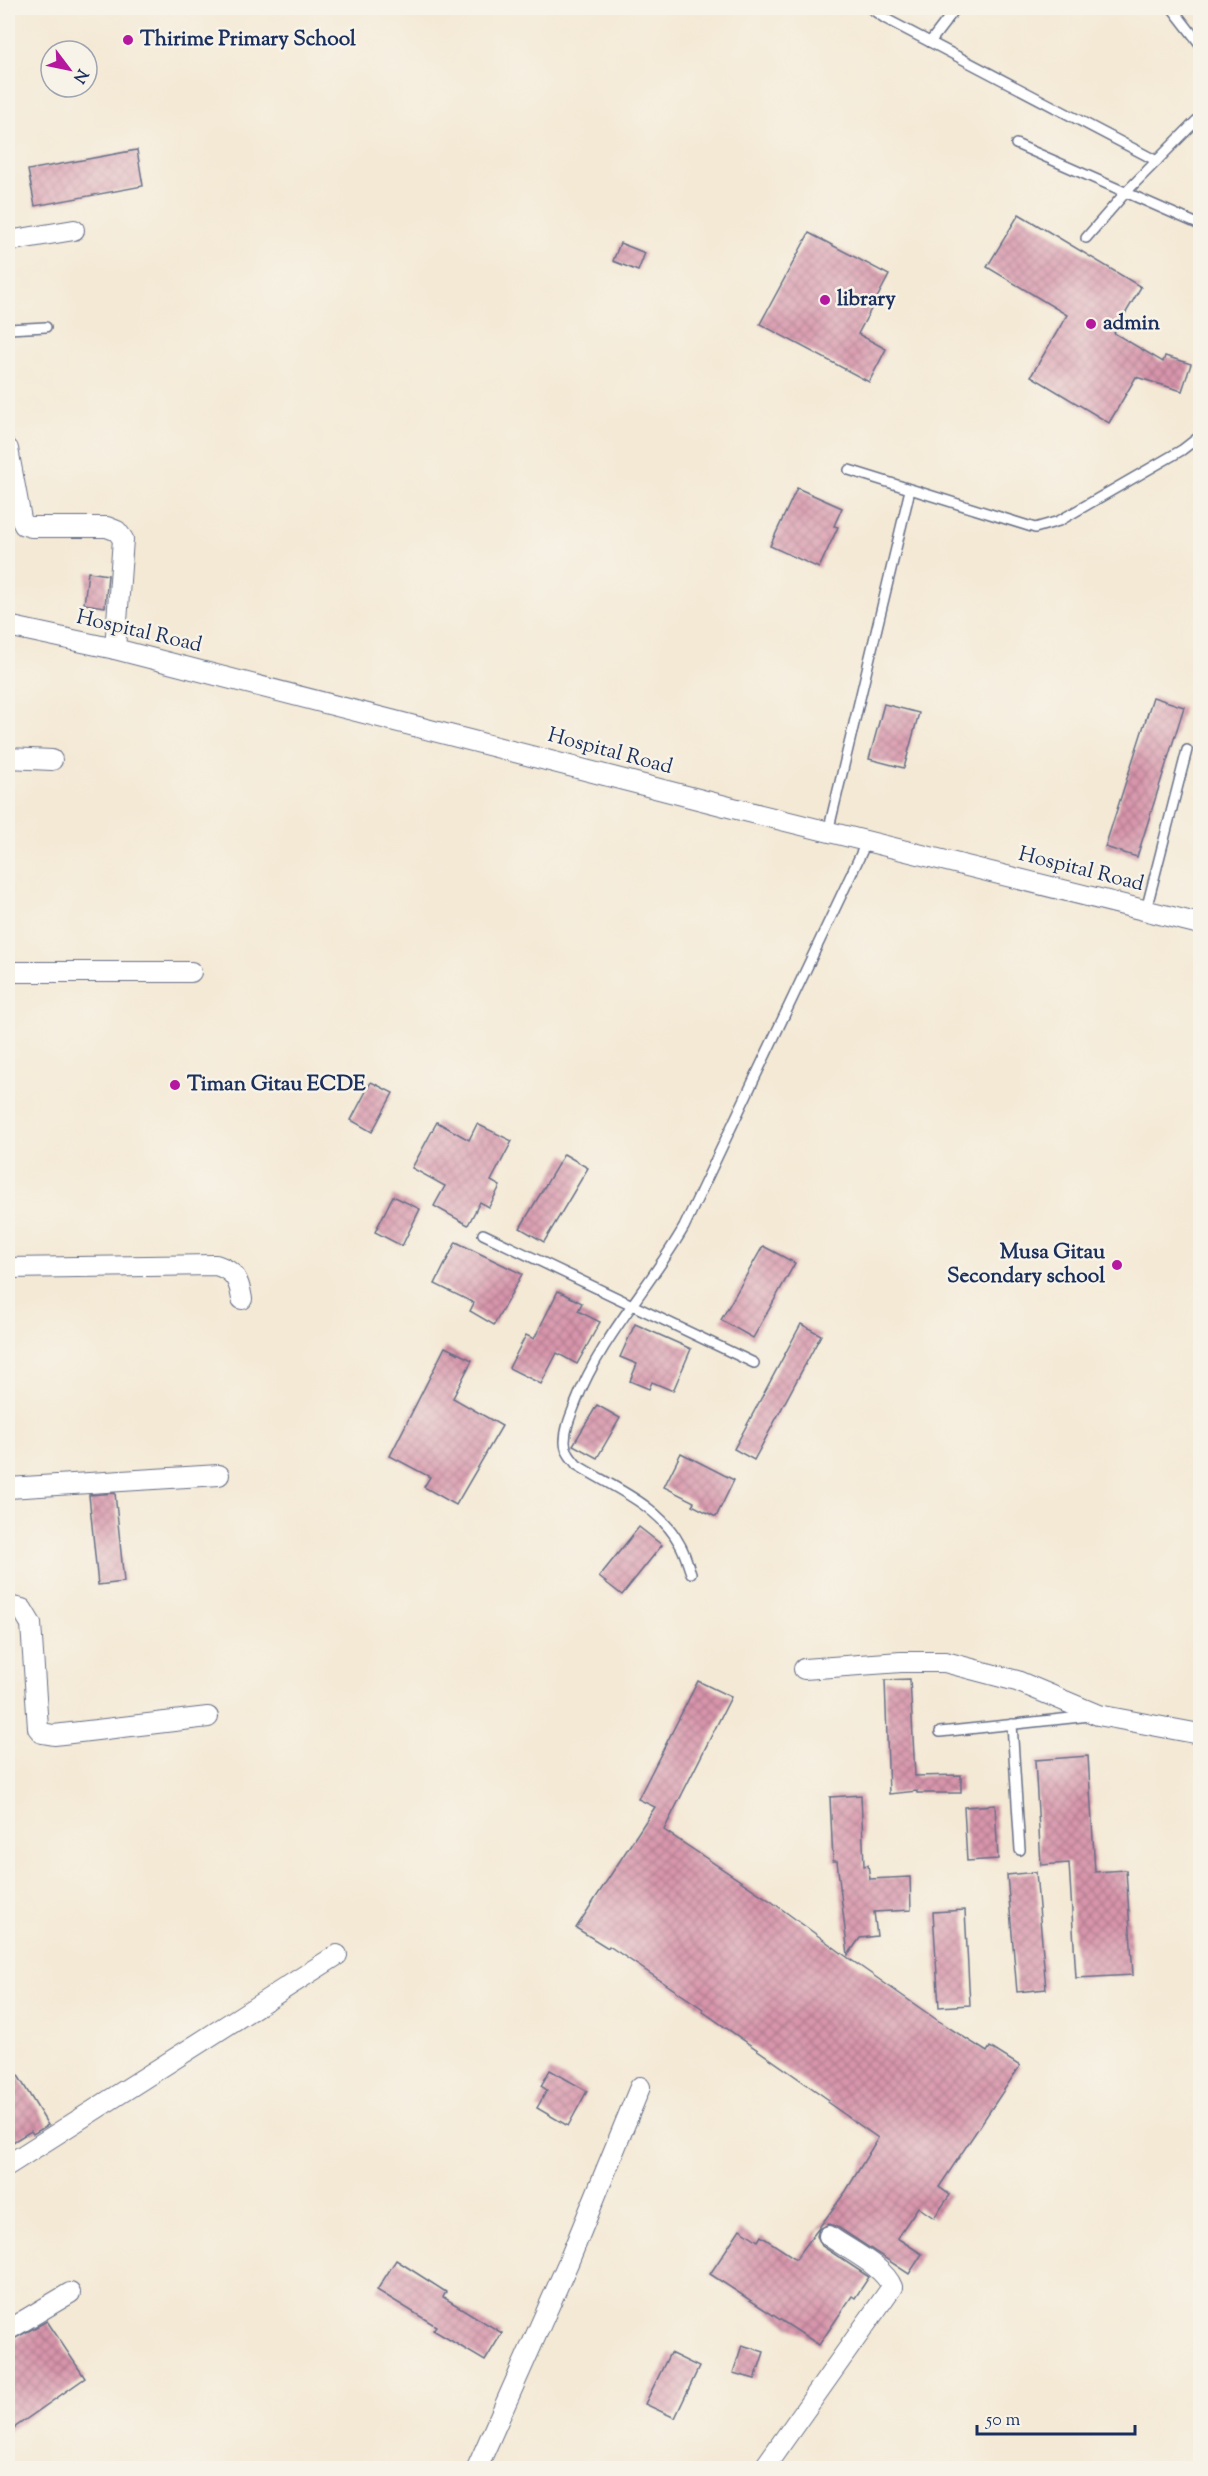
<svg xmlns="http://www.w3.org/2000/svg" width="1208" height="2476" viewBox="0 0 1208 2476" font-family="'Sorts Mill Goudy',serif">
<style>
.building{fill:url(#building-cross-hatch)}
.lines{fill:none;stroke-linecap:round;stroke-linejoin:round}
.lane-casing{stroke:#677088;stroke-width:12}
.street-casing{stroke:#677088;stroke-width:22}
.lane{stroke:#fff;stroke-width:9}
.street{stroke:#fff;stroke-width:20}
.poi-dot{fill:#b5179e;stroke:#f7f3e8;stroke-width:2}
.labels{text-anchor:middle;dominant-baseline:central;stroke-width:5;stroke-linejoin:round;paint-order:stroke}
.poi-label{font-size:21px;font-weight:bold;fill:#1b2f5e;stroke:#f7f3e8;text-anchor:start}
.street-label{font-size:21px;fill:#1b2f5e;stroke:#f7f3e8}
</style>
<defs>
<pattern id="building-cross-hatch" width="8" height="8" patternUnits="userSpaceOnUse" patternTransform="scale(1.5)"><rect width="8" height="8" fill="#d895ab"/><path d="M0 0l8 8M0 8l8-8" fill="none" stroke="#ae7a8e"/></pattern>
</defs>
<rect width="100%" height="100%" fill="#f7f3e8"/>
<filter id="ink" filterUnits="userSpaceOnUse"><feTurbulence type="fractalNoise" baseFrequency=".0167" numOctaves="2"/><feDisplacementMap in="SourceGraphic" scale="12" xChannelSelector="R" yChannelSelector="G"/><feConvolveMatrix kernelMatrix="1 2 1 2 8 2 1 2 1" color-interpolation-filters="sRGB"/></filter>
<filter id="wash" filterUnits="userSpaceOnUse"><feTurbulence type="fractalNoise" baseFrequency=".008" numOctaves="4" result="noise"/><feDisplacementMap in="SourceGraphic" scale="24" xChannelSelector="R" yChannelSelector="G"/><feGaussianBlur stdDeviation="1.35" result="paint"/><feColorMatrix in="noise" values="0 0 0 0 0 0 0 0 0 0 0 0 0 0 0 0 0 1.4 0 .05"/><feComposite in="paint" operator="in"/></filter>
<g filter="url(#wash)">
<rect width="100%" height="100%" fill="#f4e9d5"/>
<g id="blocks">
<!-- building -->
<g class="building">
<polygon points="137,150 143,186 35,206 28,170"/>
<polygon points="1019,214 1141,287 1114,333 1163,362 1165,356 1191,364 1182,391 1136,377 1109,423 1031,376 1067,315 987,267"/>
<polygon points="809,233 889,275 858,334 886,349 869,382 760,324"/>
<polygon points="620,243 645,253 638,271 613,261"/>
<polygon points="797,488 842,508 834,526 838,527 819,568 770,546"/>
<polygon points="88,572 108,575 105,607 84,604"/>
<polygon points="1153,697 1184,707 1137,857 1105,847"/>
<polygon points="884,704 919,713 904,768 869,759"/>
<polygon points="371,1082 393,1093 372,1132 351,1120"/>
<polygon points="437,1122 469,1140 477,1124 512,1141 491,1181 500,1186 489,1207 480,1202 468,1225 434,1206 445,1186 412,1168"/>
<polygon points="564,1154 588,1168 544,1242 520,1228"/>
<polygon points="393,1196 420,1209 402,1246 375,1232"/>
<polygon points="456,1242 522,1274 494,1325 470,1311 474,1303 435,1284"/>
<polygon points="763,1246 795,1263 753,1338 721,1320"/>
<polygon points="558,1291 582,1303 578,1311 600,1322 577,1364 557,1353 541,1384 509,1368 526,1335 534,1339"/>
<polygon points="635,1324 691,1349 673,1391 652,1382 649,1389 630,1381 637,1364 620,1357"/>
<polygon points="801,1324 821,1335 754,1460 734,1449"/>
<polygon points="445,1347 472,1360 453,1398 502,1426 456,1505 424,1487 430,1477 390,1456"/>
<polygon points="597,1405 620,1418 597,1458 573,1445"/>
<polygon points="681,1453 734,1480 716,1517 692,1505 694,1502 664,1487"/>
<polygon points="115,1493 124,1582 98,1585 89,1495"/>
<polygon points="639,1527 662,1545 622,1595 599,1577"/>
<polygon points="910,1679 915,1776 961,1775 961,1793 917,1793 917,1791 889,1794 885,1680"/>
<polygon points="698,1681 731,1697 664,1830 772,1902 847,1957 940,2022 987,2052 990,2047 1020,2066 939,2187 950,2195 934,2218 918,2207 897,2238 922,2254 909,2274 836,2226 829,2224 819,2229 817,2236 822,2246 869,2277 855,2298 852,2296 819,2345 710,2274 740,2229 758,2241 761,2236 796,2259 846,2191 878,2138 827,2102 829,2100 702,2011 703,2009 609,1946 608,1948 576,1928 655,1807 638,1799"/>
<polygon points="1088,1756 1095,1872 1126,1870 1133,1975 1076,1978 1069,1863 1041,1865 1035,1760"/>
<polygon points="861,1795 864,1866 868,1865 870,1879 910,1877 911,1910 874,1912 877,1936 860,1938 848,1955 837,1861 833,1861 830,1797"/>
<polygon points="995,1805 998,1859 967,1861 964,1807"/>
<polygon points="1036,1872 1046,1989 1017,1992 1007,1875"/>
<polygon points="965,1910 970,2005 939,2007 933,1912"/>
<polygon points="8,2059 48,2125 33,2134 31,2131 8,2145"/>
<polygon points="550,2070 587,2091 568,2126 537,2108 547,2090 541,2086"/>
<polygon points="396,2260 446,2292 443,2297 502,2333 485,2361 433,2330 436,2326 377,2290"/>
<polygon points="47,2321 85,2378 8,2432 8,2342"/>
<polygon points="742,2345 764,2352 755,2379 733,2373"/>
<polygon points="670,2353 699,2367 675,2418 645,2404"/>
</g>
</g>
</g>
<g filter="url(#ink)">
<use href="#blocks" fill-opacity="0" stroke="#677088" stroke-width="1.5"/>
<g class="lines">
<defs>
<g id="lane">
<polyline points="870,8 886,19 1157,161"/>
<polyline points="1172,8 1200,44"/>
<polyline points="930,42 956,8"/>
<polyline points="1016,144 1200,225"/>
<polyline points="1086,238 1126,192 1200,117"/>
<polyline points="8,329 46,327"/>
<polyline points="849,470 1035,528 1059,521 1182,450 1200,436"/>
<polyline points="828,832 910,490"/>
<polyline points="1146,910 1187,750"/>
<polyline points="483,1234 754,1363"/>
<path d="M691,1573C687,1563 685,1552 679,1543C659,1505 612,1487 577,1465C571,1458 565,1451 565,1442C565,1428 571,1415 576,1402C601,1337 650,1287 684,1227L867,841"/>
<polyline points="1012,1724 1020,1850"/>
<polyline points="940,1732 1090,1716"/>
</g>
<g id="street">
<polyline points="8,241 74,230"/>
<polyline points="8,449 21,519 24,525 31,527 107,527 117,531 123,539 115,649"/>
<polyline points="8,626 115,649 733,808 1200,924"/>
<polyline points="8,758 52,760"/>
<polyline points="8,972 191,972"/>
<path d="M8,1268L216,1265C235,1271 239,1280 242,1299"/>
<polyline points="8,1488 219,1475"/>
<polyline points="8,1606 22,1609 31,1624 38,1728 42,1733 54,1735 208,1717"/>
<polyline points="804,1669 901,1662 945,1662 1017,1681 1098,1715 1200,1734"/>
<polyline points="8,2165 337,1955"/>
<polyline points="8,2330 70,2293"/>
<polyline points="477,2468 568,2263 640,2087"/>
<path d="M764,2468L892,2287C884,2266 847,2249 829,2236"/>
</g>
</defs>
<!-- lane casing -->
<use href="#lane" class="lane-casing"/>
<!-- street casing -->
<use href="#street" class="street-casing"/>
<!-- lane -->
<use href="#lane" class="lane"/>
<!-- street -->
<use href="#street" class="street"/>
</g>
</g>
<!-- markers -->
<g class="poi-dot">
<circle cx="128" cy="40" r="6"/>
<circle cx="825" cy="300" r="6"/>
<circle cx="1091" cy="324" r="6"/>
<circle cx="175" cy="1085" r="6"/>
<circle cx="1117" cy="1265" r="6"/>
</g>
<g class="labels">
<!-- poi labels -->
<g class="poi-label">
<text x="140" y="40">Thirime Primary School</text>
<text x="837" y="300">library</text>
<text x="1103" y="324">admin</text>
<text x="187" y="1085">Timan Gitau ECDE</text>
<text x="1105" y="1253" text-anchor="end">Musa Gitau<tspan x="1105" dy="24">Secondary school</tspan></text>
</g>
<!-- street labels -->
<g class="street-label">
<text transform="translate(139 632) rotate(13)">Hospital Road</text>
<text transform="translate(610 752) rotate(15)">Hospital Road</text>
<text transform="translate(1081 870) rotate(14)">Hospital Road</text>
</g>
</g>
<!-- margin -->
<rect width="1208" height="2476" fill="none" stroke="#f7f3e8" stroke-width="30"/>
<!-- north arrow -->
<g transform="translate(69 69) rotate(122)"><circle r="28" fill="#f7f3e8" stroke="#9fa5b1" stroke-width="1.5"/>
<path d="M0-4.5L10 22L0 15L-10 22Z" fill="#b5179e"/>
<text y="-9" font-size="16" font-weight="bold" text-anchor="middle" fill="#1b2f5e">N</text>
</g>
<!-- scale -->
<path d="M977 2425v9h158v-9" fill="none" stroke="#1b2f5e" stroke-width="3"/>
<text x="986" y="2425" font-size="18" fill="#1b2f5e" stroke="#f7f3e8" stroke-width="4.5" paint-order="stroke">50 m</text>
</svg>
